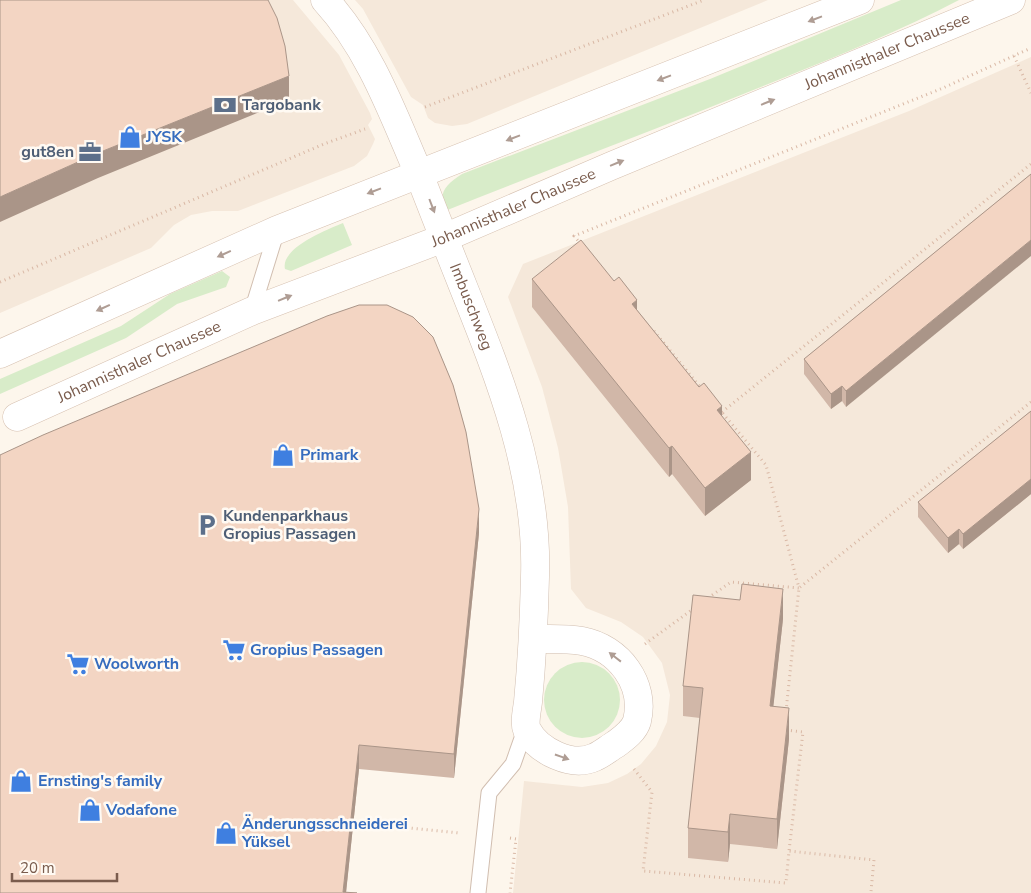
<svg xmlns="http://www.w3.org/2000/svg" width="1031" height="893" viewBox="0 0 1031 893" font-family="'Nunito Sans',sans-serif">
<style>
.residential{fill:#f5e8da}
.grass{fill:#d8ecc9}
.lines{fill:none;stroke-linecap:round;stroke-linejoin:round}
.lane-casing{stroke:#d1beb0;stroke-width:17}
.street-casing{stroke:#d1beb0;stroke-width:29}
.secondary-casing{stroke:#d6c0b0;stroke-width:29}
.path{stroke:#d9b8a5;stroke-width:3;stroke-dasharray:1 4;stroke-linecap:butt}
.lane{stroke:#fff;stroke-width:15}
.street{stroke:#fff;stroke-width:28}
.secondary{stroke:#fff;stroke-width:28}
.wall{fill:#d1b7a8}
.shaded-wall{fill:#aa9588}
.building{fill:#f3d5c3;stroke:#aa9588}
.oneway{fill:#af9d94}
.labels{text-anchor:middle;dominant-baseline:central;stroke-width:5;stroke-linejoin:round;paint-order:stroke}
.street-label{font-size:16px;fill:#7a5c4d;stroke:#fffaf3}
.service-label{font-size:16px;font-weight:bold;fill:#4e5e75;stroke:#fffaf3;text-anchor:start}
.shop-label{font-size:16px;font-weight:bold;fill:#366cbe;stroke:#fffaf3;text-anchor:start}
</style>
<rect width="100%" height="100%" fill="#fdf6ec"/>
<!-- residential -->
<g class="residential">
<polygon points="0,0 293,0 339,55 370,113 372,119 368,125 375,139 373,144 367,156 354,166 238,211 212,211 191,215 174,225 151,248 0,313"/>
<polygon points="355,0 768,0 467,124 452,126 435,123 428,118 423,105 411,97 363,9"/>
<polygon points="1031,57 1031,893 513,893 524,781 582,787 608,783 627,774 641,764 656,746 667,722 670,695 662,663 643,637 621,622 586,608 571,589 568,507 558,448 542,387 508,297 523,264 909,111"/>
</g>
<!-- grass -->
<g class="grass">
<path d="M901,0H959C902,30 842,54 783,78C671,124 557,166 445,211C437,192 447,184 462,174L710,79Z"/>
<path d="M343,223L352,245L291,271L285,269C280,248 328,229 343,223Z"/>
<polygon points="222,271 230,277 226,287 177,304 126,338 0,394 0,379 121,326 170,294"/>
<circle cx="582" cy="700" r="38"/>
</g>
<g class="lines">
<defs>
<g id="lane">
<polyline points="252,311 277,230"/>
<polyline points="478,893 489,793 513,764 526,727"/>
</g>
<g id="street">
<path d="M325,0C370,49 393,114 419,174"/>
<path id="s1" d="M444,238C486,347 539,457 535,577C534,619 532,660 528,702C527,710 524,723 527,730C538,751 572,768 595,757C602,754 609,748 616,744C624,738 634,731 637,721C646,684 619,648 582,641C566,638 550,639 534,639"/>
</g>
<g id="secondary">
<polyline points="419,174 444,238"/>
<polyline points="0,354 277,230 860,0"/>
<path id="s2" d="M17,417L252,311L444,238L611,166L1011,0"/>
</g>
</defs>
<!-- lane casing -->
<use href="#lane" class="lane-casing"/>
<!-- street casing -->
<use href="#street" class="street-casing"/>
<!-- secondary casing -->
<use href="#secondary" class="secondary-casing"/>
<!-- path -->
<g class="path">
<polyline points="1014,56 1031,93"/>
<polyline points="425,107 704,0"/>
<polyline points="581,244 574,236 943,88 1031,48"/>
<polyline points="0,282 324,144 365,129"/>
<polyline points="654,331 701,388"/>
<polyline points="722,412 1031,164"/>
<polyline points="708,598 731,582 799,588 766,465 720,410"/>
<polyline points="645,644 693,609"/>
<polyline points="786,711 799,588 1031,402"/>
<polyline points="786,730 803,732 789,851"/>
<polyline points="634,769 652,792 643,871 786,883 789,851 874,860 871,891"/>
<polyline points="352,822 459,833"/>
<polyline points="510,838 516,839 510,893"/>
</g>
<!-- lane -->
<use href="#lane" class="lane"/>
<!-- street -->
<use href="#street" class="street"/>
<!-- secondary -->
<use href="#secondary" class="secondary"/>
</g>
<!-- wall -->
<g class="wall">
<polygon points="1031,174 846,407 842,401 831,409 804,374 804,359"/>
<polygon points="532,279 637,310 722,416 751,480 705,516 672,474 669,477 532,307"/>
<polygon points="1031,411 1031,494 963,549 959,544 948,553 918,517 918,502"/>
<polygon points="479,533 454,778 359,769 346,892 0,893"/>
<polygon points="783,619 773,707 789,739 777,849 730,844 728,862 688,858 688,828 700,718 683,716 683,686"/>
</g>
<!-- shaded-wall -->
<g class="shaded-wall">
<polygon points="289,76 289,100 98,178 0,222 0,197 98,153"/>
<polygon points="1031,240 1031,256 846,407 846,391"/>
<polygon points="637,300 637,328 632,304"/>
<polygon points="842,386 842,401 831,409 831,394"/>
<polygon points="722,406 722,434 717,410"/>
<polygon points="672,446 672,474 669,477 669,448"/>
<polygon points="751,452 751,480 705,516 705,488"/>
<polygon points="1031,479 1031,494 963,549 963,534"/>
<polygon points="479,509 479,533 454,778 454,754"/>
<polygon points="959,529 959,544 948,553 948,538"/>
<polygon points="783,589 783,619 770,737 770,706"/>
<polygon points="789,708 789,739 777,849 777,819"/>
<polygon points="359,745 359,769 346,893 343,893"/>
<polygon points="730,814 730,844 728,862 728,832"/>
</g>
<!-- building -->
<g class="building">
<polygon points="0,0 268,0 277,18 285,46 289,76 98,153 0,197"/>
<polygon points="1031,174 1031,240 846,391 842,386 831,394 804,359"/>
<polygon points="581,240 614,281 619,277 637,300 632,304 699,387 704,383 722,406 717,410 751,452 705,488 672,446 669,448 532,279"/>
<polygon points="359,305 387,305 413,317 433,337 453,385 466,432 479,509 454,754 359,745 343,892 357,893 0,893 0,455 43,435 327,316"/>
<polygon points="1031,411 1031,479 963,534 959,529 948,538 918,502"/>
<polygon points="742,584 783,589 770,706 789,708 777,819 730,814 728,832 688,828 703,688 683,686 693,595 740,600"/>
</g>
<!-- one-way arrows -->
<defs><path id="oneway-solid" d="M-6-.8H1V-3.2L6.5 0L1 3.2V.8H-6Z" transform="scale(1.25)"/></defs>
<g class="oneway">
<use href="#oneway-solid" transform="translate(815 19) rotate(159)"/>
<use href="#oneway-solid" transform="translate(664 78) rotate(159)"/>
<use href="#oneway-solid" transform="translate(768 102) rotate(-22)"/>
<use href="#oneway-solid" transform="translate(513 138) rotate(159)"/>
<use href="#oneway-solid" transform="translate(617 163) rotate(-22)"/>
<use href="#oneway-solid" transform="translate(374 191) rotate(159)"/>
<use href="#oneway-solid" transform="translate(432 206) rotate(69)"/>
<use href="#oneway-solid" transform="translate(224 254) rotate(156)"/>
<use href="#oneway-solid" transform="translate(285 298) rotate(-22)"/>
<use href="#oneway-solid" transform="translate(103 308) rotate(156)"/>
<use href="#oneway-solid" transform="translate(615 657) rotate(-142)"/>
<use href="#oneway-solid" transform="translate(562 757) rotate(19)"/>
</g>
<!-- icons -->
<defs>
<symbol id="bank-bare" viewBox="-9 -9 18 18"><path d="M-6-4H6V4H-6ZM0-2.3a2.3 2.3 0 1 0 0 4.6a2.3 2.3 0 1 0 0-4.6Z" fill="#5c6f8a" stroke="#fffaf3" stroke-width="2.5" paint-order="stroke"/></symbol>
<symbol id="shop-bare" viewBox="-9 -9 18 18"><path d="M-5-2.5h2.3a2.7 3.5 0 0 1 5.4 0H5L5.5 6h-11ZM-1.5-2.5h3a1.5 2.3 0 0 0-3 0Z" fill="#3f7fe0" stroke="#fffaf3" stroke-width="2.5" paint-order="stroke"/></symbol>
<symbol id="office-bare" viewBox="-9 -9 18 18"><path d="M-6-3h4V-5.5h4V-3h4V5H-6ZM-1-4.5V-3h2v-1.5ZM-6 0V1H6V0Z" fill="#5c6f8a" stroke="#fffaf3" stroke-width="2.5" paint-order="stroke"/></symbol>
<symbol id="parking-bare" viewBox="-9 -9 18 18"><path d="M-3.5-5.5H1a3.5 3.5 0 0 1 0 7H-1V5.5H-3.5ZM-1-3.4V-.6H.8a1.4 1.4 0 0 0 0-2.8Z" fill="#5c6f8a" stroke="#fffaf3" stroke-width="2.5" paint-order="stroke"/></symbol>
<symbol id="supermarket-bare" viewBox="-9 -9 18 18"><path d="M-6-5.5h2.5l.6 2H6L4.5 2H-2.5L-4.4-4H-6ZM-1.5 3.2a1.3 1.3 0 1 0 .1 0ZM3 3.2a1.3 1.3 0 1 0 .1 0Z" fill="#3f7fe0" stroke="#fffaf3" stroke-width="2.5" paint-order="stroke"/></symbol>
</defs>
<g fill-rule="evenodd">
<use href="#bank-bare" x="209" y="89" width="32" height="32"/>
<use href="#shop-bare" x="114" y="121" width="32" height="32"/>
<use href="#office-bare" x="74" y="136" width="32" height="32"/>
<use href="#shop-bare" x="267" y="439" width="32" height="32"/>
<use href="#parking-bare" x="191" y="509" width="32" height="32"/>
<use href="#supermarket-bare" x="218" y="634" width="32" height="32"/>
<use href="#supermarket-bare" x="62" y="648" width="32" height="32"/>
<use href="#shop-bare" x="5" y="765" width="32" height="32"/>
<use href="#shop-bare" x="74" y="794" width="32" height="32"/>
<use href="#shop-bare" x="210" y="817" width="32" height="32"/>
</g>
<g class="labels">
<!-- street labels -->
<g class="street-label">
<text stroke="none"><textPath href="#s2" startOffset="944">Johannisthaler Chaussee</textPath></text>
<text stroke="none"><textPath href="#s2" startOffset="539">Johannisthaler Chaussee</textPath></text>
<text stroke="none"><textPath href="#s1" startOffset="74">Imbuschweg</textPath></text>
<text stroke="none"><textPath href="#s2" startOffset="134">Johannisthaler Chaussee</textPath></text>
</g>
<!-- service labels -->
<g class="service-label">
<text x="242" y="105">Targobank</text>
<text x="74" y="152" text-anchor="end">gut8en</text>
<text x="223" y="516">Kundenparkhaus<tspan x="223" dy="18">Gropius Passagen</tspan></text>
</g>
<!-- shop labels -->
<g class="shop-label">
<text x="146" y="137">JYSK</text>
<text x="300" y="455">Primark</text>
<text x="250" y="650">Gropius Passagen</text>
<text x="94" y="664">Woolworth</text>
<text x="38" y="781">Ernsting's family</text>
<text x="106" y="810">Vodafone</text>
<text x="242" y="824">Änderungsschneiderei<tspan x="242" dy="18">Yüksel</tspan></text>
</g>
</g>
<!-- scale -->
<path d="M12 873v8h105v-8" fill="none" stroke="#7a5c4d" stroke-width="2.5"/>
<text x="20" y="873" font-size="15" fill="#7a5c4d" stroke="#fffaf3" stroke-width="4" paint-order="stroke">20 m</text>
</svg>
